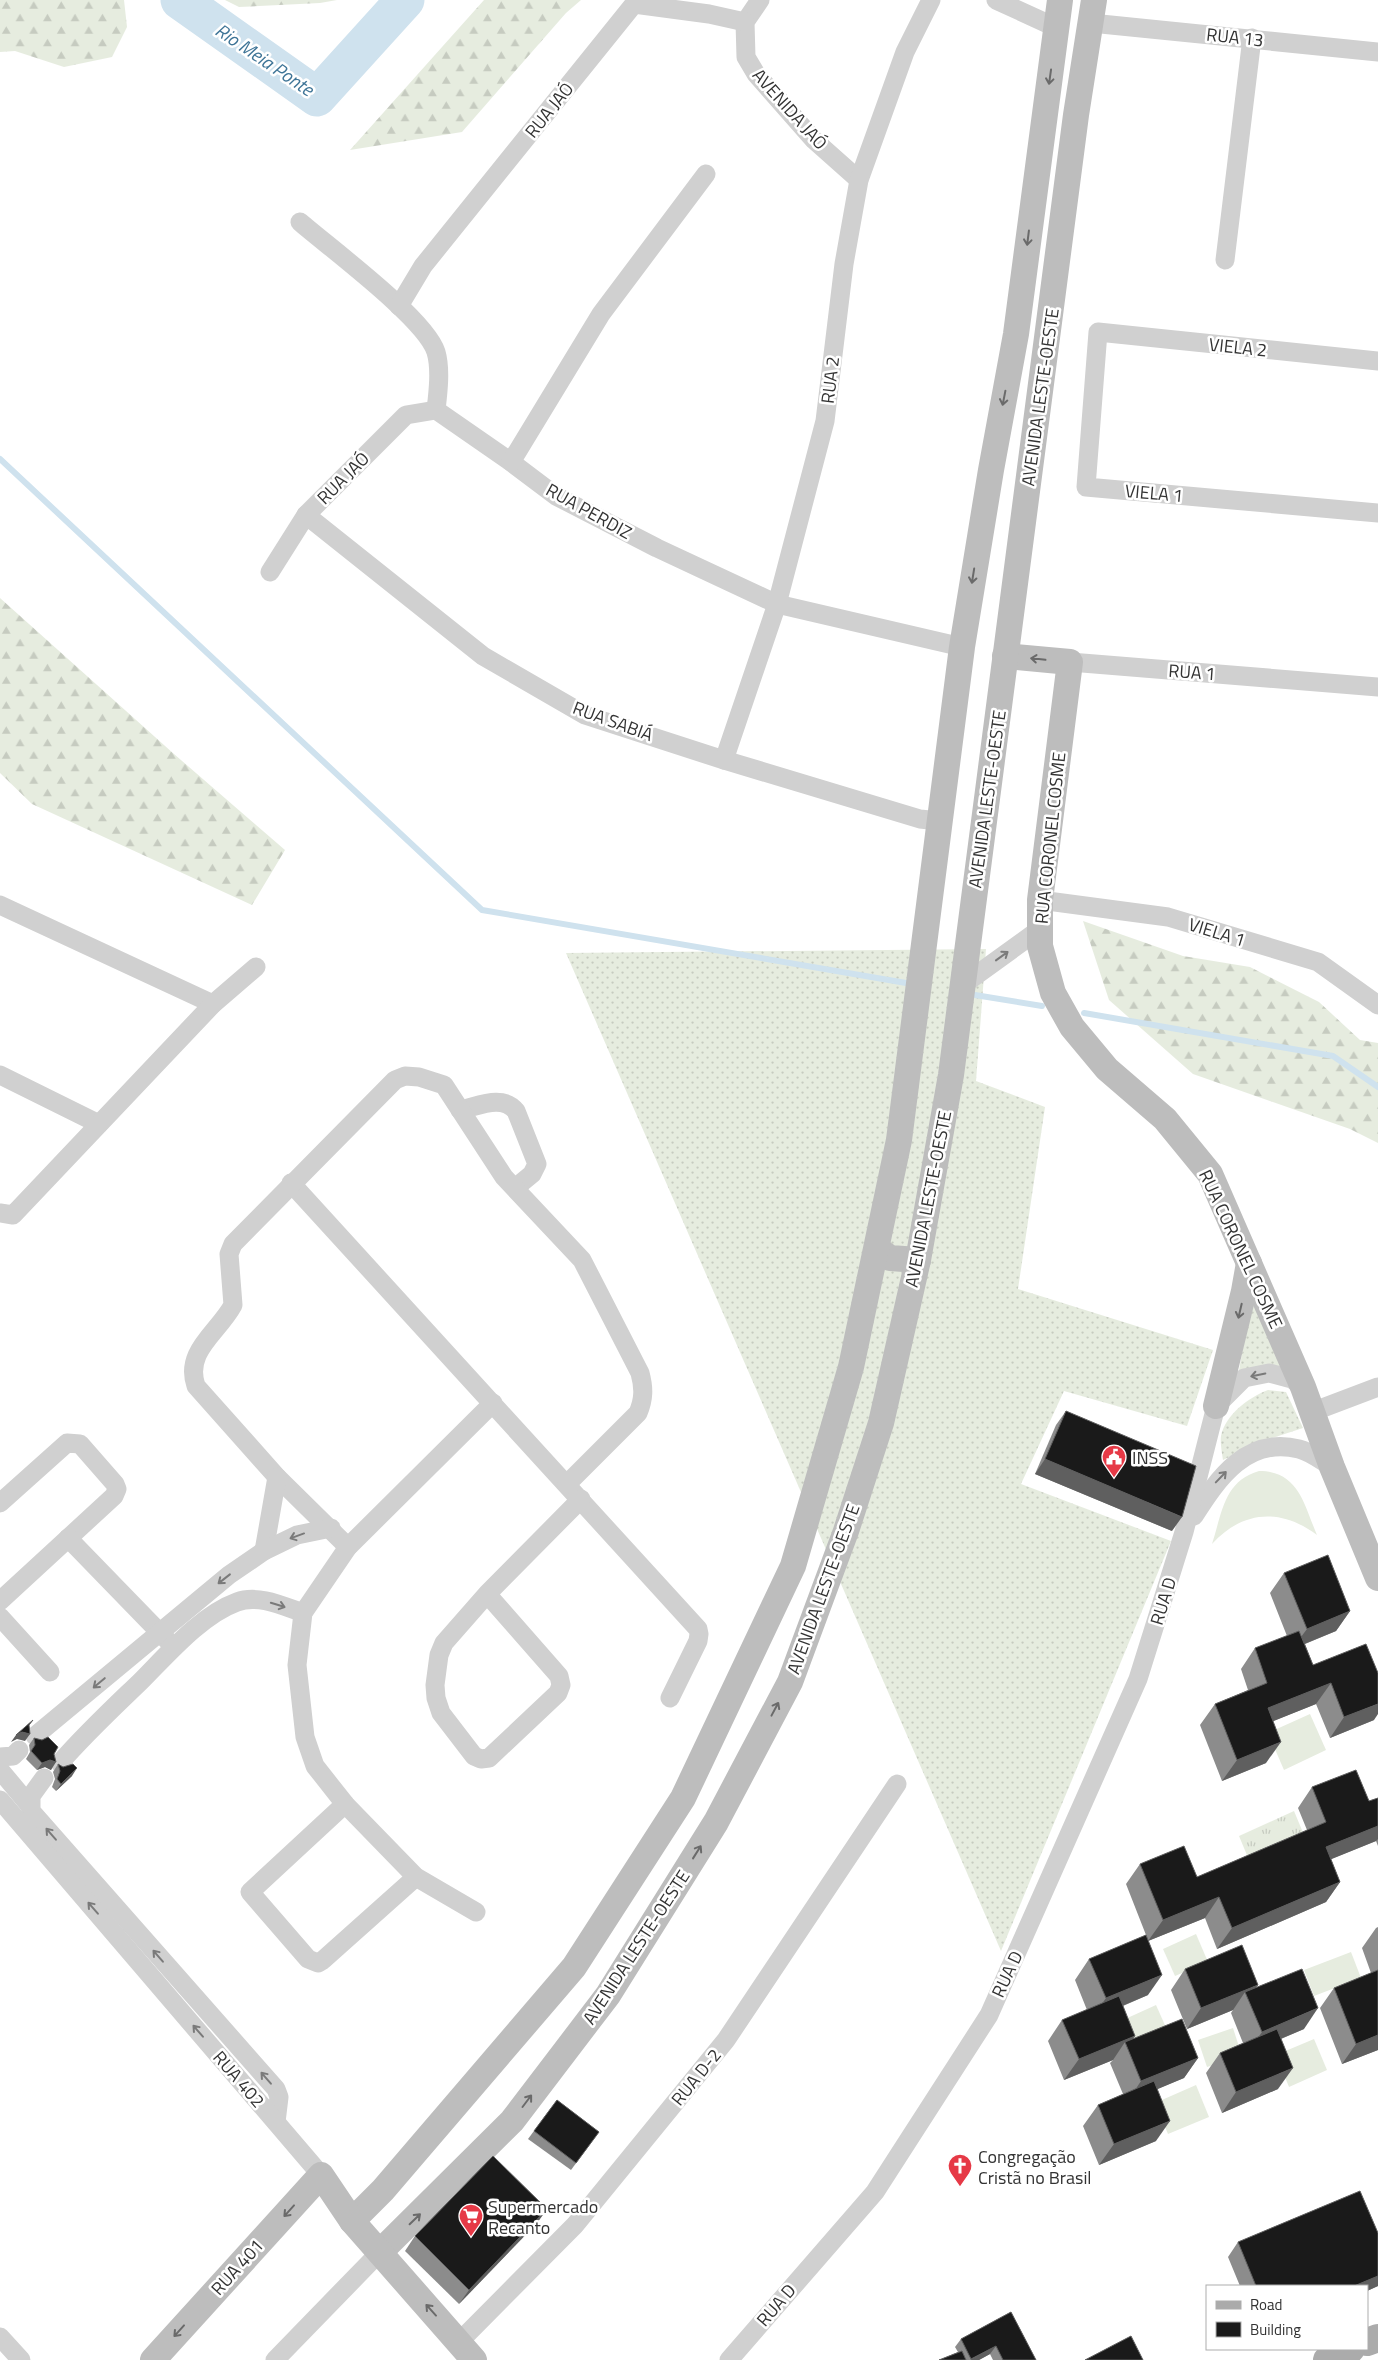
<svg xmlns="http://www.w3.org/2000/svg" width="1378" height="2360" viewBox="0 0 1378 2360" font-family="'Titillium Web',sans-serif">
<style>
.grass{fill:url(#grass-dots)}
.forest{fill:url(#forest-firs)}
.park{fill:url(#park-tufts)}
.garden{fill:#e6ecdf}
.lines{fill:none;stroke-linecap:round;stroke-linejoin:round}
.stream{stroke:#cfe2ee;stroke-width:6}
.river{stroke:#cfe2ee;stroke-width:39}
.street{stroke:#d0d0d0;stroke-width:19}
.secondary{stroke:#bdbdbd;stroke-width:26}
.primary{stroke:#ababab;stroke-width:28}
.wall{fill:#8c8c8c}
.shaded-wall{fill:#5f5f5f}
.building{fill:#1a1a1a;stroke:#5f5f5f}
.oneway{stroke:#6a6a6a}
.oneway2{stroke:#7a7a7a}
.labels{text-anchor:middle;dominant-baseline:central;stroke-width:5;stroke-linejoin:round;paint-order:stroke}
.street-label{font-size:18px;fill:#333;stroke:#fff}
.poi-label{font-size:18px;fill:#333;stroke:#fff;text-anchor:start}
.water-label{font-size:19px;font-style:italic;fill:#3f7597;stroke:#fff}
</style>
<defs>
<pattern id="grass-dots" width="8" height="8" patternUnits="userSpaceOnUse" patternTransform="scale(1.25)"><rect width="8" height="8" fill="#e6ecdf"/><path d="M2 2h.1M6 6h.1" fill="none" stroke="#c6cbc0" stroke-width="1.8" stroke-linecap="round"/></pattern>
<pattern id="forest-firs" width="22" height="20" patternUnits="userSpaceOnUse" patternTransform="scale(1.25)"><rect width="22" height="20" fill="#e6ecdf"/><path d="M5 1l3.5 6h-7zM16 11l3.5 6h-7z" fill="#c6cbc0"/></pattern>
<pattern id="park-tufts" width="24" height="20" patternUnits="userSpaceOnUse" patternTransform="scale(1.25)"><rect width="24" height="20" fill="#e6ecdf"/><path d="M3 7l-1-3M5 7V3M7 7l1-3M15 17l-1-3M17 17v-4M19 17l1-3" fill="none" stroke="#c6cbc0"/></pattern>
</defs>
<rect width="100%" height="100%" fill="#fff"/>
<!-- grass -->
<g class="grass">
<polygon points="986,949 976,1081 1045,1107 1018,1289 1213,1350 1187,1426 1064,1391 1021,1484 1171,1541 1001,1951 566,953"/>
<polygon points="1254,1286 1288,1368 1238,1376"/>
<path d="M1268,1390L1286,1392L1303,1428L1263,1441L1223,1460C1222,1453 1220,1443 1221,1436C1226,1414 1248,1398 1268,1390Z"/>
</g>
<!-- forest -->
<g class="forest">
<polygon points="0,0 124,0 127,27 112,57 64,67 15,51 0,52"/>
<polygon points="225,0 337,0 320,3 239,7"/>
<polygon points="484,0 581,0 566,13 462,132 350,150"/>
<polygon points="0,598 174,754 285,850 252,905 32,804 0,773"/>
<polygon points="1083,921 1183,956 1250,967 1319,1002 1360,1040 1378,1043 1378,1143 1350,1129 1193,1074 1109,1000"/>
</g>
<!-- park -->
<polygon class="park" points="1294,1811 1304,1835 1249,1860 1239,1836"/>
<!-- garden -->
<g class="garden">
<path d="M1259,1471C1299,1471 1304,1505 1317,1535C1281,1508 1243,1510 1212,1544C1222,1513 1224,1481 1259,1471Z"/>
<polygon points="1310,1714 1326,1750 1284,1770 1268,1733"/>
<polygon points="1196,1934 1208,1962 1175,1976 1163,1949"/>
<polygon points="1351,1952 1361,1978 1314,1996 1304,1970"/>
<polygon points="1156,2005 1168,2032 1136,2047 1123,2020"/>
<polygon points="1233,2028 1242,2056 1207,2067 1198,2040"/>
<polygon points="1314,2039 1327,2070 1289,2087 1276,2055"/>
<polygon points="1196,2085 1209,2117 1168,2134 1155,2103"/>
</g>
<g class="lines">
<!-- stream -->
<g class="stream">
<polyline points="0,459 482,910 912,984"/>
<polyline points="975,995 1042,1006"/>
<polyline points="1084,1013 1333,1056 1378,1087"/>
</g>
<!-- river -->
<polyline class="river" points="180,0 317,97 405,0"/>
<!-- street -->
<g class="street">
<polyline points="760,0 745,22 746,57 756,74 814,140 859,180"/>
<polyline points="996,0 1057,28"/>
<polyline points="1091,23 1378,52"/>
<path d="M300,222C330,248 426,319 436,352C441,369 438,393 436,410"/>
<polyline points="1225,260 1252,38"/>
<polyline points="399,306 423,266 634,4 709,14 745,22"/>
<polyline points="1378,361 1098,332 1086,487 1378,513"/>
<polyline points="436,410 511,462 556,496 657,548 777,604 962,647"/>
<polyline points="511,462 601,314 706,174"/>
<polyline points="306,515 483,656 585,715 724,760 920,819 939,821"/>
<polyline points="270,572 306,515 406,415 436,410"/>
<polyline points="1070,662 1378,687"/>
<polyline points="724,760 777,604 825,421 844,264 859,180 905,52 931,0"/>
<polyline points="1040,900 1168,917 1318,962 1378,1005"/>
<polyline points="0,905 213,1004"/>
<polyline points="964,984 1040,929"/>
<polyline points="0,1075 99,1124"/>
<path d="M460,1110C479,1106 502,1094 516,1111L537,1164L532,1174L515,1188"/>
<polyline points="291,1183 698,1629 699,1634 698,1641 670,1698"/>
<polyline points="0,1213 13,1215 213,1004 256,967"/>
<polyline points="1312,1412 1378,1387"/>
<polyline points="0,1503 67,1443 80,1444 115,1484 117,1489 114,1496 0,1601"/>
<path d="M1194,1516C1218,1478 1247,1436 1299,1449C1311,1452 1322,1461 1332,1467"/>
<polyline points="68,1538 168,1641"/>
<path d="M348,1547L277,1477L196,1386C184,1351 218,1333 233,1305L229,1254L233,1244L395,1080L405,1076L419,1077L444,1085L504,1177L582,1260L640,1373C644,1388 644,1399 638,1413L567,1484"/>
<polyline points="264,1551 277,1477"/>
<polyline points="487,1594 559,1676 561,1685 558,1693 489,1758 481,1759 474,1756 441,1713 436,1698 435,1685 439,1655 444,1643 487,1594 581,1499"/>
<polyline points="0,1617 50,1672"/>
<polyline points="35,1736 229,1575 264,1551 297,1535 331,1528"/>
<polyline points="0,1757 13,1756 19,1750"/>
<path d="M60,1763C85,1734 113,1708 140,1682C167,1655 201,1615 237,1602C258,1594 283,1606 303,1613"/>
<polyline points="0,1770 30,1806"/>
<polyline points="44,1778 31,1796 31,1811 276,2089 279,2097 276,2122"/>
<polyline points="0,1800 321,2175"/>
<polyline points="345,1804 250,1892 308,1959 318,1963 323,1960 416,1877"/>
<polyline points="476,1912 416,1877 345,1804 315,1766 305,1737 297,1665 303,1613 348,1547 493,1403"/>
<polyline points="0,2337 21,2360"/>
<polyline points="459,2342 575,2225 726,2040 897,1784"/>
<polyline points="275,2360 380,2252"/>
<polyline points="729,2360 875,2192 989,2015 1138,1679 1184,1532 1216,1406 1244,1378 1269,1373 1292,1379 1303,1387"/>
</g>
<!-- secondary -->
<g class="secondary">
<polyline points="1005,656 1070,662 1040,900 1040,946 1053,993 1072,1027 1107,1069 1165,1119 1210,1174 1303,1387 1332,1467 1378,1578"/>
<polyline points="877,1249 890,1258 918,1260"/>
<polyline points="1216,1406 1244,1291 1249,1263"/>
<polyline points="352,2221 383,2190 574,1967 683,1798 793,1566 851,1367 899,1140 962,647 991,470 1016,334 1060,0"/>
<polyline points="380,2252 512,2121 608,1995 716,1822 790,1682 846,1531 881,1423 918,1260 951,1075 1076,115 1094,0"/>
<polyline points="153,2360 321,2175 352,2221 474,2360"/>
</g>
<!-- primary -->
<g class="primary">
<polyline points="1367,2342 1378,2338"/>
<polyline points="1327,2360 1351,2349"/>
</g>
</g>
<!-- wall -->
<g class="wall">
<polygon points="1066,1411 1172,1531 1035,1474 1056,1425"/>
<polygon points="1284,1573 1350,1611 1336,1631 1305,1644 1313,1665 1374,1720 1330,1738 1316,1704 1273,1721 1266,1763 1222,1781 1200,1725 1215,1704 1248,1690 1241,1669 1255,1648 1287,1636 1270,1593"/>
<polygon points="34,1738 54,1754 51,1770 45,1767 37,1770 26,1759 30,1752 29,1745"/>
<polygon points="58,1764 72,1776 56,1791 52,1787 55,1779 53,1772"/>
<polygon points="1312,1787 1369,1801 1378,1798 1378,1846 1376,1841 1331,1859 1340,1882 1326,1902 1217,1949 1205,1918 1148,1941 1148,1995 1123,2006 1133,2039 1198,2058 1184,2078 1157,2089 1156,2141 1099,2165 1083,2126 1098,2105 1123,2094 1110,2063 1113,2060 1064,2080 1048,2041 1062,2020 1087,2010 1075,1980 1089,1959 1146,1935 1126,1884 1140,1864 1197,1877 1307,1830 1298,1808"/>
<polygon points="1378,1927 1378,2050 1342,2064 1320,2008 1334,1988 1371,1973 1362,1948 1376,1928"/>
<polygon points="1185,1969 1256,1988 1304,2029 1281,2039 1278,2089 1222,2113 1206,2073 1220,2053 1243,2043 1231,2013 1233,2010 1187,2029 1171,1990"/>
<polygon points="557,2100 599,2132 571,2170 528,2139"/>
<polygon points="547,2209 537,2223 459,2304 405,2251 415,2236"/>
<polygon points="1378,2233 1378,2286 1367,2291 1367,2286 1240,2286 1228,2257 1238,2242"/>
<polygon points="1011,2312 1036,2360 993,2360 990,2354 979,2360 939,2360 958,2352 955,2347 961,2339"/>
</g>
<!-- shaded-wall -->
<g class="shaded-wall">
<polygon points="1045,1459 1182,1517 1172,1531 1035,1474"/>
<polygon points="1350,1611 1336,1631 1292,1649 1307,1629"/>
<polygon points="1331,1683 1316,1704 1254,1729 1268,1708"/>
<polygon points="1378,1704 1378,1714 1374,1720 1330,1738 1344,1717"/>
<polygon points="22,1732 30,1734 25,1741 17,1739 11,1742 16,1735"/>
<polygon points="1281,1742 1266,1763 1222,1781 1237,1760"/>
<polygon points="50,1760 56,1762 51,1770 45,1767 37,1770 42,1763"/>
<polygon points="77,1768 72,1776 56,1791 61,1784"/>
<polygon points="1378,1826 1378,1839 1376,1841 1312,1867 1326,1847"/>
<polygon points="1340,1882 1326,1902 1217,1949 1232,1928"/>
<polygon points="1219,1897 1205,1918 1148,1941 1163,1920"/>
<polygon points="1162,1975 1148,1995 1091,2019 1106,1998"/>
<polygon points="1258,1985 1248,1999 1245,1992 1233,2010 1187,2029 1201,2008"/>
<polygon points="1318,2008 1304,2029 1247,2053 1262,2032"/>
<polygon points="1378,2035 1378,2050 1342,2064 1356,2044"/>
<polygon points="1135,2036 1127,2047 1125,2042 1113,2060 1064,2080 1079,2059"/>
<polygon points="1198,2058 1184,2078 1127,2102 1141,2081"/>
<polygon points="1293,2068 1278,2089 1222,2113 1236,2092"/>
<polygon points="1170,2121 1156,2141 1099,2165 1114,2144"/>
<polygon points="547,2209 537,2223 459,2304 469,2290"/>
<polygon points="1378,2276 1378,2286 1367,2291 1367,2286 1354,2286"/>
<polygon points="996,2346 990,2354 979,2360 970,2360"/>
</g>
<!-- building -->
<g class="building">
<polygon points="1066,1411 1196,1466 1182,1517 1045,1459"/>
<polygon points="1328,1555 1350,1611 1307,1629 1284,1573"/>
<polygon points="1299,1631 1313,1665 1366,1644 1378,1673 1378,1704 1344,1717 1331,1683 1268,1708 1281,1742 1237,1760 1215,1704 1267,1683 1255,1648"/>
<polygon points="33,1720 29,1725 30,1734 22,1732 16,1735"/>
<polygon points="48,1737 58,1747 54,1754 56,1762 50,1760 42,1763 31,1751 35,1745 34,1738 42,1740"/>
<polygon points="58,1764 63,1767 73,1764 77,1768 61,1784 57,1779 60,1771"/>
<polygon points="1356,1770 1369,1801 1378,1798 1378,1826 1326,1847 1340,1882 1232,1928 1219,1897 1163,1920 1140,1864 1184,1846 1197,1877 1326,1822 1312,1787"/>
<polygon points="1146,1935 1162,1975 1106,1998 1089,1959"/>
<polygon points="1242,1945 1258,1985 1201,2008 1185,1969"/>
<polygon points="1302,1969 1318,2008 1262,2032 1245,1992"/>
<polygon points="1378,1970 1378,2035 1356,2044 1334,1988"/>
<polygon points="1119,1996 1135,2036 1079,2059 1062,2020"/>
<polygon points="1182,2019 1198,2058 1141,2081 1125,2042"/>
<polygon points="1277,2029 1293,2068 1236,2092 1220,2053"/>
<polygon points="1154,2081 1170,2121 1114,2144 1098,2105"/>
<polygon points="557,2100 599,2132 576,2163 534,2131"/>
<polygon points="493,2156 547,2209 469,2290 415,2236"/>
<polygon points="1360,2191 1378,2233 1378,2276 1354,2286 1256,2286 1238,2242"/>
<polygon points="1011,2312 1036,2360 1003,2360 996,2346 971,2359 961,2339"/>
<polygon points="1131,2336 1143,2360 1085,2360"/>
<polygon points="962,2351 966,2360 939,2360"/>
</g>
<!-- one-way arrows -->
<defs><path id="oneway-shaft" d="M-6 0H5M1.5-3L5.5 0L1.5 3" fill="none" stroke-width="1.6" stroke-linecap="round" stroke-linejoin="round" transform="scale(1.25)"/></defs>
<g class="oneway">
<use href="#oneway-shaft" transform="translate(1050 77) rotate(98)"/>
<use href="#oneway-shaft" transform="translate(1028 238) rotate(97)"/>
<use href="#oneway-shaft" transform="translate(1004 398) rotate(101)"/>
<use href="#oneway-shaft" transform="translate(973 576) rotate(99)"/>
<use href="#oneway-shaft" transform="translate(1038 659) rotate(-174)"/>
<use href="#oneway-shaft" transform="translate(1240 1311) rotate(103)"/>
<use href="#oneway-shaft" transform="translate(775 1709) rotate(-62)"/>
<use href="#oneway-shaft" transform="translate(697 1852) rotate(-58)"/>
<use href="#oneway-shaft" transform="translate(527 2101) rotate(-53)"/>
<use href="#oneway-shaft" transform="translate(289 2211) rotate(132)"/>
<use href="#oneway-shaft" transform="translate(415 2219) rotate(-44)"/>
<use href="#oneway-shaft" transform="translate(431 2310) rotate(-132)"/>
<use href="#oneway-shaft" transform="translate(179 2331) rotate(132)"/>
</g>
<g class="oneway2">
<use href="#oneway-shaft" transform="translate(1002 956) rotate(-36)"/>
<use href="#oneway-shaft" transform="translate(1258 1375) rotate(168)"/>
<use href="#oneway-shaft" transform="translate(1221 1477) rotate(-46)"/>
<use href="#oneway-shaft" transform="translate(297 1536) rotate(160)"/>
<use href="#oneway-shaft" transform="translate(224 1579) rotate(142)"/>
<use href="#oneway-shaft" transform="translate(278 1605) rotate(17)"/>
<use href="#oneway-shaft" transform="translate(99 1683) rotate(140)"/>
<use href="#oneway-shaft" transform="translate(51 1834) rotate(-131)"/>
<use href="#oneway-shaft" transform="translate(93 1908) rotate(-131)"/>
<use href="#oneway-shaft" transform="translate(158 1956) rotate(-131)"/>
<use href="#oneway-shaft" transform="translate(198 2031) rotate(-131)"/>
<use href="#oneway-shaft" transform="translate(266 2078) rotate(-131)"/>
</g>
<!-- icons -->
<defs>
<symbol id="civic-pin" viewBox="-11 -11 22 30"><path d="M0 17L-7.5 6A9.5 9.5 0 1 1 7.5 6Z" fill="#e63946" stroke="#fff"/><path d="M-.6-6.5H3V-4.5H.6V-3L4-1V1h2V6H-6V1h2V-1L-.6-3ZM-1.2 2.5V6h2.4V2.5Z" fill="#fff"/></symbol>
<symbol id="church-pin" viewBox="-11 -11 22 30"><path d="M0 17L-7.5 6A9.5 9.5 0 1 1 7.5 6Z" fill="#e63946" stroke="#fff"/><path d="M-1.2-6h2.4v3.5h3.3v2.4h-3.3V6h-2.4V-.1h-3.3v-2.4h3.3Z" fill="#fff"/></symbol>
<symbol id="supermarket-pin" viewBox="-11 -11 22 30"><path d="M0 17L-7.5 6A9.5 9.5 0 1 1 7.5 6Z" fill="#e63946" stroke="#fff"/><path d="M-6-5.5h2.5l.6 2H6L4.5 2H-2.5L-4.4-4H-6ZM-1.5 3.2a1.3 1.3 0 1 0 .1 0ZM3 3.2a1.3 1.3 0 1 0 .1 0Z" fill="#fff"/></symbol>
</defs>
<g fill-rule="evenodd">
<use href="#civic-pin" x="1100" y="1443" width="28" height="38"/>
<use href="#church-pin" x="946" y="2152" width="28" height="38"/>
<use href="#supermarket-pin" x="457" y="2202" width="28" height="38"/>
</g>
<g class="labels">
<!-- street labels -->
<g class="street-label">
<text transform="translate(1235 37) rotate(6)">RUA 13</text>
<text transform="translate(790 109) rotate(48)">AVENIDA JAÓ</text>
<text transform="translate(549 110) rotate(-51)">RUA JAÓ</text>
<text transform="translate(1238 347) rotate(6)">VIELA 2</text>
<text transform="translate(830 380) rotate(-83)">RUA 2</text>
<text transform="translate(1040 397) rotate(-82)">AVENIDA LESTE-OESTE</text>
<text transform="translate(343 478) rotate(-45)">RUA JAÓ</text>
<text transform="translate(1154 493) rotate(5)">VIELA 1</text>
<text transform="translate(589 511) rotate(29)">RUA PERDIZ</text>
<text transform="translate(1192 672) rotate(4)">RUA 1</text>
<text transform="translate(613 721) rotate(20)">RUA SABIÁ</text>
<text transform="translate(987 799) rotate(-82)">AVENIDA LESTE-OESTE</text>
<text transform="translate(1050 838) rotate(-84)">RUA CORONEL COSME</text>
<text transform="translate(1217 932) rotate(17)">VIELA 1</text>
<text transform="translate(928 1199) rotate(-79)">AVENIDA LESTE-OESTE</text>
<text transform="translate(1241 1249) rotate(65)">RUA CORONEL COSME</text>
<text transform="translate(823 1589) rotate(-70)">AVENIDA LESTE-OESTE</text>
<text transform="translate(1163 1601) rotate(-73)">RUA D</text>
<text transform="translate(636 1947) rotate(-57)">AVENIDA LESTE-OESTE</text>
<text transform="translate(1007 1974) rotate(-65)">RUA D</text>
<text transform="translate(696 2077) rotate(-51)">RUA D-2</text>
<text transform="translate(239 2079) rotate(49)">RUA 402</text>
<text transform="translate(237 2267) rotate(-48)">RUA 401</text>
<text transform="translate(776 2305) rotate(-49)">RUA D</text>
</g>
<!-- poi labels -->
<g class="poi-label">
<text x="1132" y="1457">INSS</text>
<text x="978" y="2156">Congregação<tspan x="978" dy="21">Cristã no Brasil</tspan></text>
<text x="488" y="2206">Supermercado<tspan x="488" dy="21">Recanto</tspan></text>
</g>
<!-- water labels -->
<g class="water-label">
<text transform="translate(265 59) rotate(34)">Rio Meia Ponte</text>
</g>
</g>
<!-- legend -->
<rect x="1206" y="2285" width="162" height="65" fill="#ffffff" stroke="#adadad"/>
<rect x="1216" y="2301" width="25" height="8" fill="#ababab" stroke="#adadad"/>
<text x="1250" y="2310" font-size="15" fill="#333333">Road</text>
<rect x="1216" y="2322" width="25" height="15" fill="#1a1a1a" stroke="#adadad"/>
<text x="1250" y="2335" font-size="15" fill="#333333">Building</text>
</svg>
